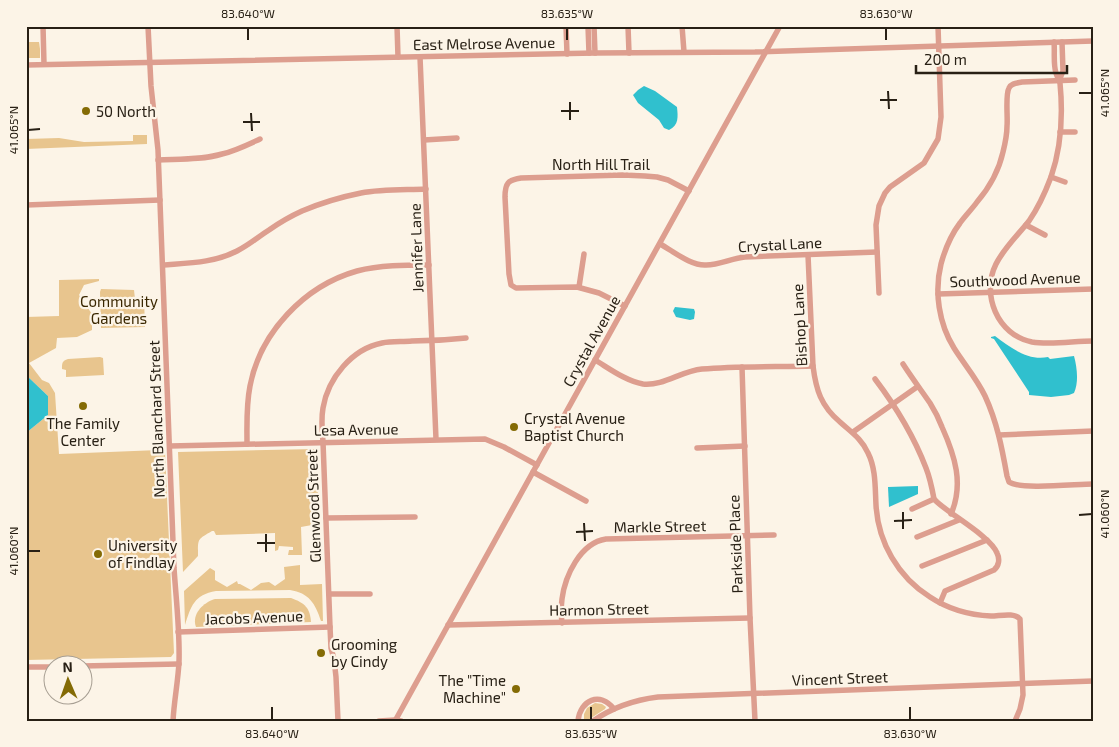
<svg xmlns="http://www.w3.org/2000/svg" width="1119" height="747" viewBox="0 0 1119 747" font-family="'Exo 2',sans-serif">
<style>
.green{fill:#e8c58e}
.water{fill:#30c0ce}
.lines{fill:none;stroke-linecap:round;stroke-linejoin:round}
.minor{stroke:#dd9e8f;stroke-width:5.5}
.ticks{fill:none;stroke:#282015;stroke-width:2}
.poi-dot{fill:#846b05;stroke:#fcf4e7;stroke-width:2}
.labels{text-anchor:middle;dominant-baseline:central;stroke-width:4.5;stroke-linejoin:round;paint-order:stroke}
.street-label{font-size:15px;fill:#282015;stroke:#fcf4e7}
.poi-label{font-size:15px;fill:#282015;stroke:#fcf4e7;text-anchor:start}
.park-label{font-size:15px;fill:#3a2701;stroke:#fcf4e7}
.neatline{fill:none;stroke:#282015;stroke-width:2}
.ticks-label{font-size:12px;text-anchor:middle;fill:#282015}
</style>
<rect width="100%" height="100%" fill="#fcf4e7"/>
<!-- green -->
<g class="green">
<polygon points="26,42 39,42 40,49 40,58 26,58"/>
<polygon points="133,135 147,135 147,144 26,149 26,139 59,138 84,142 133,141"/>
<polygon points="99,279 99,281 84,285 79,295 92,314 92,330 77,337 57,338 56,348 29,363 42,380 49,383 55,393 59,454 159,450 165,452 174,653 171,657 26,660 26,433 48,415 48,396 26,375 26,317 59,316 59,280"/>
<polygon points="101,289 134,290 135,299 144,299 145,327 101,328 100,292"/>
<path d="M100,357L103,358L104,375L66,377V370L62,369C62,363 62,361 68,359Z"/>
<path d="M316,449L321,563L314,561L312,525L301,527L302,555H288L289,550H293V547L279,546L278,550L275,551V533L216,535L214,531H212C197,540 198,538 198,556L183,572L178,452Z"/>
<path d="M300,565V585L322,584L323,621H321C315,603 309,593 290,590L216,591C194,595 191,606 185,625L184,591L210,568L215,571V580L227,587L237,581L238,584H240L251,590L261,583L269,582L275,586L285,579L284,567Z"/>
<path d="M291,598C305,603 310,608 311,622L196,627C191,614 204,602 215,599Z"/>
<polygon points="595,703 602,704 606,707 605,709 588,720 584,719 584,714 587,708"/>
</g>
<!-- water -->
<g class="water">
<path d="M644,86L655,91L677,107C678,117 679,125 669,130L664,128L659,120L638,103L633,95L638,90Z"/>
<polygon points="675,307 694,309 695,312 694,319 690,320 676,317 673,311"/>
<path d="M995,336C1011,348 1028,361 1048,357L1050,359L1074,356C1077,367 1079,382 1074,393L1069,395L1051,397L1029,395V392L994,339L991,338V337Z"/>
<polygon points="26,375 48,396 48,415 26,433"/>
<polygon points="918,486 918,494 889,507 888,487"/>
</g>
<g class="lines">
<!-- minor -->
<g class="minor">
<polyline points="43,26 44,64"/>
<path d="M148,26L151,86L158,150L174,568C176,599 180,631 179,662C178,682 174,701 173,721"/>
<polyline points="397,26 398,57"/>
<polyline points="566,26 567,54"/>
<polyline points="588,26 589,53"/>
<polyline points="594,26 595,53"/>
<polyline points="628,26 629,53"/>
<polyline points="682,26 684,52"/>
<path d="M1054,42C1055,52 1053,64 1056,73C1057,77 1059,79 1060,83C1063,114 1061,148 1051,177C1045,193 1038,208 1029,221C1018,235 1004,248 996,264C981,294 997,335 1032,342C1051,345 1074,341 1093,341"/>
<polyline points="420,57 436,439"/>
<polyline points="26,65 595,53 755,52 1093,41"/>
<path d="M1075,80L1022,82C1017,83 1011,83 1009,88C1005,95 1008,117 1007,126C1007,135 1005,144 1003,152C999,170 989,188 977,202C972,209 965,216 960,223C951,235 945,249 941,264C934,292 939,324 954,348C964,364 977,379 985,396C997,422 1002,448 1007,476L1009,482C1021,490 1076,484 1093,484"/>
<polyline points="1059,81 1063,71 1062,42"/>
<polyline points="1060,132 1075,132"/>
<polyline points="424,140 457,138"/>
<path d="M158,160C179,159 202,160 222,154C235,151 247,145 260,139"/>
<polyline points="1051,177 1065,182"/>
<polyline points="26,205 160,200"/>
<polyline points="1026,225 1045,235"/>
<path d="M660,244C673,251 691,266 706,265C720,265 732,258 745,257L877,252"/>
<path d="M808,255L813,366C816,390 821,406 840,422C851,432 862,439 868,453C876,469 875,487 876,505C878,542 898,577 930,597C948,609 969,615 991,616C1000,616 1014,612 1020,619L1023,695L1020,709L1015,721"/>
<path d="M163,265C188,263 214,263 237,251C249,245 258,237 269,230C279,223 291,216 302,211C321,203 341,197 361,193C382,189 405,190 426,189"/>
<polyline points="579,287 584,254"/>
<polyline points="879,293 876,225 879,206 885,193 890,187 924,163 938,139 941,117 938,26"/>
<polyline points="938,294 1093,289"/>
<path d="M625,306L599,293L577,287L516,288L511,285L509,274L505,197C505,183 508,180 521,178L623,175L645,176L657,177L668,180L689,191"/>
<path d="M595,360C610,369 626,381 643,384C664,386 681,371 702,369C738,366 776,367 813,366"/>
<path d="M903,364C912,378 921,390 930,403C935,411 939,419 942,427C955,456 964,484 951,514"/>
<polyline points="742,367 750,618 755,721"/>
<path d="M875,379C897,408 913,434 926,468C930,478 932,488 934,499L937,502C951,515 991,537 997,553C1000,559 999,566 994,570L945,591L940,603"/>
<polyline points="853,432 917,387"/>
<polyline points="999,435 1093,431"/>
<path d="M247,444C247,425 246,406 250,386C260,333 304,286 357,271C380,265 405,265 429,265"/>
<polyline points="170,446 485,439 504,447 537,465"/>
<polyline points="697,448 745,446"/>
<polyline points="533,472 586,501"/>
<polyline points="912,509 934,499"/>
<polyline points="326,518 415,517"/>
<polyline points="917,537 959,520"/>
<polyline points="922,566 987,540"/>
<polyline points="329,594 370,594"/>
<path d="M562,623C561,615 561,607 562,599C565,576 580,543 606,539L774,535"/>
<polyline points="448,625 750,618"/>
<polyline points="178,632 330,627"/>
<polyline points="82,666 179,664"/>
<polyline points="26,667 52,667"/>
<path d="M338,721L336,677L334,659L331,648L330,627L323,442C322,431 321,419 323,408C328,378 352,349 382,343C392,341 402,342 412,341C430,341 448,340 466,338"/>
<polyline points="379,721 395,720 401,721"/>
<polyline points="395,721 780,26"/>
<path d="M578,721C580,700 600,691 614,709"/>
<path d="M593,721C613,707 634,700 658,697L1093,681"/>
</g>
</g>
<!-- ticks -->
<path class="ticks" d="M248,28V40M567,28V40M886,28V40M888,91L889,109M1079,93H1092M880,100H897M570,102V120M561,111H579M251,113L252,131M243,122H260M28,130L40,129M903,512V529M1079,515L1092,514M894,521L912,520M584,523L585,541M576,532L593,531M266,534V552M257,543H275M28,551H40M272,707V720M591,707V720M910,707V720"/>
<!-- markers -->
<g class="poi-dot">
<circle cx="86" cy="111" r="5"/>
<circle cx="83" cy="406" r="5"/>
<circle cx="514" cy="427" r="5"/>
<circle cx="98" cy="554" r="5"/>
<circle cx="321" cy="653" r="5"/>
<circle cx="516" cy="689" r="5"/>
</g>
<g class="labels">
<!-- street labels -->
<g class="street-label">
<text transform="translate(484 43) rotate(-1)">East Melrose Avenue</text>
<text x="601" y="164">North Hill Trail</text>
<text transform="translate(780 244) rotate(-3)">Crystal Lane</text>
<text transform="translate(416 248) rotate(-92)">Jennifer Lane</text>
<text transform="translate(1015 279) rotate(-2)">Southwood Avenue</text>
<text transform="translate(799 325) rotate(-93)">Bishop Lane</text>
<text transform="translate(591 341) rotate(-61)">Crystal Avenue</text>
<text transform="translate(156 419) rotate(-92)">North Blanchard Street</text>
<text transform="translate(356 429) rotate(-1)">Lesa Avenue</text>
<text transform="translate(313 506) rotate(-92)">Glenwood Street</text>
<text transform="translate(660 526) rotate(-1)">Markle Street</text>
<text transform="translate(735 544) rotate(-92)">Parkside Place</text>
<text transform="translate(599 609) rotate(-1)">Harmon Street</text>
<text transform="translate(254 617) rotate(-2)">Jacobs Avenue</text>
<text transform="translate(840 678) rotate(-2)">Vincent Street</text>
</g>
<!-- poi labels -->
<g class="poi-label">
<text x="96" y="111">50 North</text>
<text x="524" y="418">Crystal Avenue<tspan x="524" dy="17">Baptist Church</tspan></text>
<text x="83" y="423" text-anchor="middle">The Family<tspan x="83" dy="17">Center</tspan></text>
<text x="108" y="545">University<tspan x="108" dy="17">of Findlay</tspan></text>
<text x="331" y="644">Grooming<tspan x="331" dy="17">by Cindy</tspan></text>
<text x="506" y="680" text-anchor="end">The "Time<tspan x="506" dy="17">Machine"</tspan></text>
</g>
<!-- park labels -->
<g class="park-label">
<text x="119" y="301">Community<tspan x="119" dy="17">Gardens</tspan></text>
</g>
</g>
<!-- border -->
<rect width="1119" height="747" fill="none" stroke="#fcf4e7" stroke-width="55"/>
<!-- north arrow -->
<g transform="translate(68 680) rotate(358)"><circle r="24" fill="#fcf4e7" stroke="#a79f93"/>
<path d="M0-4L9 19L0 12L-9 19Z" fill="#846b05"/>
<text y="-8" font-size="14" font-weight="bold" text-anchor="middle" fill="#282015">N</text>
</g>
<!-- scale -->
<path d="M916 65v8h151v-8" fill="none" stroke="#282015" stroke-width="2.5"/>
<text x="924" y="65" font-size="15" fill="#282015" stroke="#fcf4e7" stroke-width="4" paint-order="stroke">200 m</text>
<rect x="28" y="28" width="1064" height="692" class="neatline"/>
<g class="ticks-label">
<text x="248" y="18">83.640°W</text>
<text x="567" y="18">83.635°W</text>
<text x="886" y="18">83.630°W</text>
<text transform="translate(1105 93) rotate(-90)" y="4">41.065°N</text>
<text transform="translate(14 130) rotate(-90)" y="4">41.065°N</text>
<text transform="translate(1105 514) rotate(-90)" y="4">41.060°N</text>
<text transform="translate(14 551) rotate(-90)" y="4">41.060°N</text>
<text x="272" y="738">83.640°W</text>
<text x="591" y="738">83.635°W</text>
<text x="910" y="738">83.630°W</text>
</g>
</svg>
